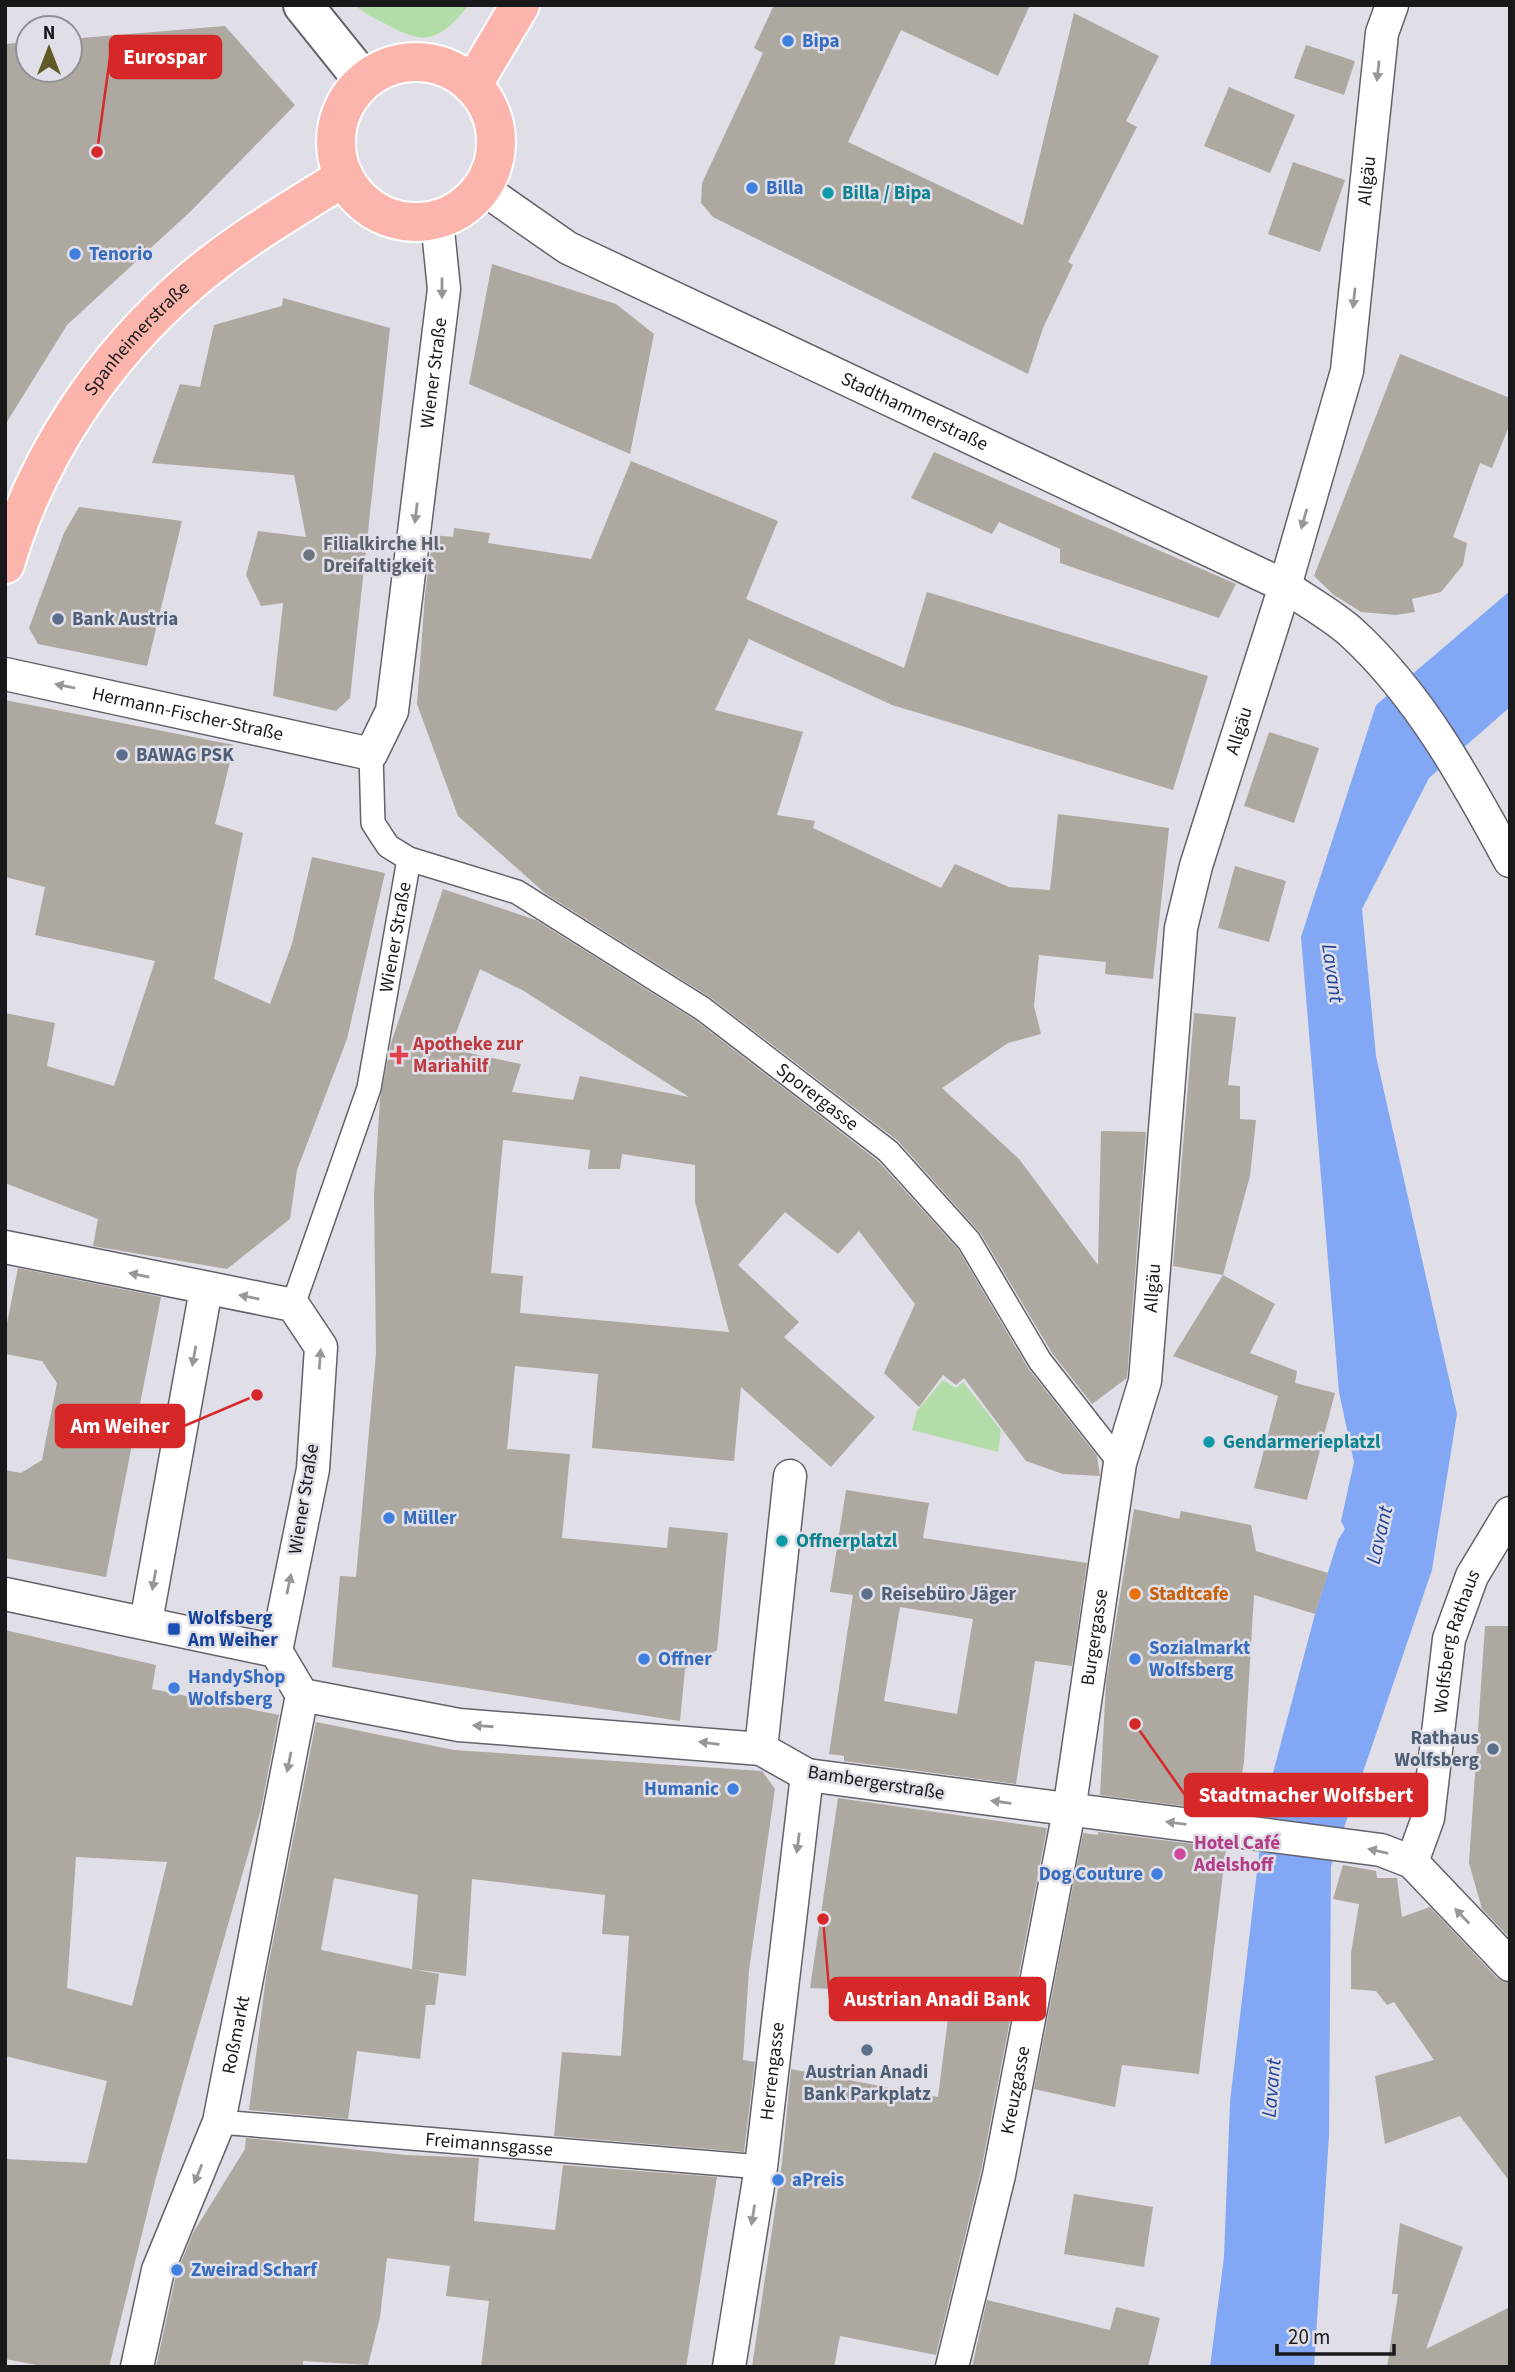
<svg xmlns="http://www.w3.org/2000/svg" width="1515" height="2372" viewBox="0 0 1515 2372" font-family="'Source Sans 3',sans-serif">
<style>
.green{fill:#b2dda8}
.water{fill:#82a7f4}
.building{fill:#ada8a0;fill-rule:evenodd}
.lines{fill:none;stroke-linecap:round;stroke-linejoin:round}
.pedestrian-casing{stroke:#636169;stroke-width:26}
.minor-casing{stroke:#636169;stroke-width:35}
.tertiary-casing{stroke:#636169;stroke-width:42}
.primary-casing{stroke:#fff;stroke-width:42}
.pedestrian{stroke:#fff;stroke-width:23}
.minor{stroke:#fff;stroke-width:32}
.tertiary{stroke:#fff;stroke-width:38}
.primary{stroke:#fbb5ac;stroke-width:38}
.oneway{fill:#989798}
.shop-dot{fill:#3f7fe0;stroke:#e0dee7;stroke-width:2.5}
.culture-dot{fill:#0f9aa8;stroke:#e0dee7;stroke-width:2.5}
.worship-dot{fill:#6b7280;stroke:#e0dee7;stroke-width:2.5}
.service-dot{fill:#5c6f8a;stroke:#e0dee7;stroke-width:2.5}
.health-dot{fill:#e0444e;stroke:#e0dee7;stroke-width:2.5}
.food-dot{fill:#e8710a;stroke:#e0dee7;stroke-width:2.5}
.transit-dot{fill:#1a4fb4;stroke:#e0dee7;stroke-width:2.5}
.hotel-dot{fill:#d1479c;stroke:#e0dee7;stroke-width:2.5}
.labels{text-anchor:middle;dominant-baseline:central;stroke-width:5;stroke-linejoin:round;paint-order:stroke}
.shop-label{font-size:19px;font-weight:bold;fill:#366cbe;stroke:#e0dee7;text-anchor:start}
.street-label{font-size:19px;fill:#19181b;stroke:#e0dee7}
.culture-label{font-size:19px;font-weight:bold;fill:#0d838f;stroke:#e0dee7;text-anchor:start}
.worship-label{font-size:19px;font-weight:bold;fill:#5b616d;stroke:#e0dee7;text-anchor:start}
.service-label{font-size:19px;font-weight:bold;fill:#4e5e75;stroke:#e0dee7;text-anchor:start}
.health-label{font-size:19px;font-weight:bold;fill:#be3a42;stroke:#e0dee7;text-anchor:start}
.food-label{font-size:19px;font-weight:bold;fill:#c56008;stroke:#e0dee7;text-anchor:start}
.transit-label{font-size:19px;font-weight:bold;fill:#164399;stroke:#e0dee7;text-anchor:start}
.hotel-label{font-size:19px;font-weight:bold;fill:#b23c85;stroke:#e0dee7;text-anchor:start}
.water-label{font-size:21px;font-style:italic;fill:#1e4199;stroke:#e0dee7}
.leader{fill:none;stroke:#d62828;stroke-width:2.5}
.callout-dot{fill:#d62828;stroke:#e0dee7;stroke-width:2.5}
.callout{fill:#d62828;stroke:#d62828;stroke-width:2.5}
.callout-label{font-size:21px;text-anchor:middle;font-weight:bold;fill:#fff}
</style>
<rect width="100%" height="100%" fill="#e0dee7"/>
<!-- green -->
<g class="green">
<path d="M355,5H469C439,41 426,47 384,23C374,18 363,13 355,5Z"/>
<polygon points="943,1380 956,1388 963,1382 1001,1430 998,1452 912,1430 917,1411"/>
</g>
<!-- water -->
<polygon class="water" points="1510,591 1510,707 1429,778 1362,909 1376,1056 1457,1414 1432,1570 1331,1866 1329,2135 1314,2367 1210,2367 1224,2257 1230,2102 1265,1803 1315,1614 1338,1540 1345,1529 1341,1521 1354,1462 1339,1392 1301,937 1376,705"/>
<!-- building -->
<g class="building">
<polygon points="774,5 1030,5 998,76 901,30 848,142 1023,225 1074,13 1159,56 1126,121 1137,127 1068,262 1073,265 1043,328 1028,374 713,217 701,203 702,183 763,53 754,48"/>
<polygon points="225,26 295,105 190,212 67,325 5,425 5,44 28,42 28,70 70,70 70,39"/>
<polygon points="1306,45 1355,61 1344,95 1294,78"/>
<polygon points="1229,87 1295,115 1270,173 1204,146"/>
<polygon points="1293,162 1345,180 1320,252 1268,234"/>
<polygon points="492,264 616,304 654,334 630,454 469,384"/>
<polygon points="283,298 390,328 350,698 336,711 273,696 283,603 261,606 246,575 258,531 306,537 294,475 152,463 180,384 200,387 214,325 282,306"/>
<polygon points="1400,354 1510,398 1510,424 1492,468 1480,463 1453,537 1467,543 1463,565 1441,592 1412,599 1415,612 1396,615 1361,612 1334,595 1314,576"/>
<polygon points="934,452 1060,507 1236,584 1219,618 1060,563 1060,549 999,522 992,534 911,498"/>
<polygon points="631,461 778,521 746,599 904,668 927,592 1208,676 1173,790 892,705 749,639 715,710 803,732 777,815 815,821 813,828 941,888 955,864 1009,887 1050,890 1058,814 1169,828 1153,979 1105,974 1106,962 1039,955 1034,1006 1041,1034 1008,1043 942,1088 1019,1159 1098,1265 1101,1131 1146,1132 1127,1378 1092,1404 1052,1353 981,1234 898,1141 711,998 546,894 458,816 417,704 425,595 433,535 453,537 454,528 490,533 488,543 591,559"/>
<polygon points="79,507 182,521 147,666 38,644 29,628 64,533"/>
<polygon points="5,700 234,745 215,824 243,833 214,979 270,1004 292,944 312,857 385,873 347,1039 297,1170 290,1219 227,1269 93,1246 98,1219 5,1183 5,1013 55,1023 47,1066 114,1086 155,961 35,935 45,887 5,877"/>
<polygon points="1269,732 1319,748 1294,823 1244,806"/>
<polygon points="1235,866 1286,881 1269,942 1218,928"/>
<path d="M443,889L536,920L695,1020L878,1161L958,1249L1028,1368L1097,1456L1100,1476L1063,1474L1026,1461L964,1378L956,1385L943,1375L919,1407L884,1373L915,1304L859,1231L838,1254L785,1212L738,1265L799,1322L784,1337L875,1417L831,1467L741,1387L734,1461L592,1448L598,1374L515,1366L507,1449L570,1454L562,1538L667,1548L669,1527L728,1533L717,1650L685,1669L680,1721L332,1667L340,1576L356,1577L376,1353L374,1194L380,1099L391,1043ZM480,969L524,991L689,1097L580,1076L573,1100L512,1092L521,1064L450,1049ZM503,1140L590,1150L588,1169H620L622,1154L695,1165V1202L729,1332L520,1313L523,1276L491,1273Z"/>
<polygon points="1194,1013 1236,1017 1228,1085 1240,1086 1240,1119 1256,1120 1250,1176 1223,1275 1173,1266"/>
<polygon points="18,1268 161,1297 106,1577 5,1558 5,1470 21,1473 42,1460 57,1383 42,1361 5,1354 5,1333"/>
<polygon points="1223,1275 1275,1304 1250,1353 1297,1371 1295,1383 1335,1393 1307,1500 1254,1488 1278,1396 1173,1356"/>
<path d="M846,1490L929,1503L923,1538L1087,1563L1072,1666L1035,1661L1016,1784L844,1761V1756L829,1754L853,1595L830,1592ZM900,1607L973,1619L957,1714L884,1701Z"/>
<polygon points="1134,1509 1179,1519 1181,1511 1251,1525 1256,1551 1328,1573 1315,1614 1254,1595 1244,1762 1236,1809 1231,1809 1230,1812 1100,1795 1106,1683"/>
<polygon points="1485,1626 1510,1626 1510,1938 1482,1909 1469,1863"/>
<path d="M5,1630L156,1665L152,1689L279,1715L261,1809L156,2177L109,2367H48L5,2359V2159L87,2163L107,2081L5,2056ZM76,1857L167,1862L132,2006L67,1988Z"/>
<path d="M316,1722L454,1750L762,1771L775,1789L749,1970L743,2060L755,2062L744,2152L554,2136L562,2052L621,2056L629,1936L602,1934L605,1895L472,1879L466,1976L412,1969L439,1974L435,2005H426L420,2059L357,2051L348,2119L249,2110L266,1977ZM334,1878L418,1895L412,1969L321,1950Z"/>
<polygon points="838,1798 1047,1828 981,2171 936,2355 840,2336 834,2367 752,2367 782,2162 791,2069 938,2097 951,1995 810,1988"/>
<polygon points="1098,1832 1226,1848 1199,2074 1122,2065 1115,2107 1034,2089 1083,1833 1098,1835"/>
<polygon points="1343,1865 1376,1871 1377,1878 1397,1878 1402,1917 1430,1907 1497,1978 1510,1983 1510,2182 1460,2116 1385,2144 1375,2076 1434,2060 1394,2002 1387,2005 1376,1991 1351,1989 1351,1953 1359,1904 1333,1899"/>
<polygon points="246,2138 406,2155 479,2158 474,2221 555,2230 563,2165 717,2177 686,2367 481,2367 489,2301 446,2296 450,2266 387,2258 380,2317 368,2365 303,2361 303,2367 156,2367 176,2275 193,2233 245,2149"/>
<polygon points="1074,2194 1153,2207 1144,2267 1064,2254"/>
<polygon points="1400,2223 1463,2247 1426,2349 1510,2307 1510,2367 1387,2367 1398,2294 1392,2294"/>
<polygon points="987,2300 1110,2330 1116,2307 1160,2318 1148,2367 972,2367"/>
</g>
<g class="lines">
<defs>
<g id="pedestrian">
<path id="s1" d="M371,754L373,823L388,846L409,859L517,892L703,1009L888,1151L969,1241L1040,1361L1120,1463"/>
<path id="s2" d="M293,1305L369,1088L409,859"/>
<path id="s3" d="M219,2122L761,2167"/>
</g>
<g id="minor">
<path id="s4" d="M482,188L568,248L1285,586C1306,601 1332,615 1351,632C1420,695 1466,780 1510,861"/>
<path id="s5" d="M5,674L371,754L392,711L444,289L437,220"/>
<polyline points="5,1247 293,1305 321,1347 313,1469 276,1651"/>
<polyline points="5,1594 276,1651 302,1695"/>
<polyline points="146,1622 206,1289"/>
<polyline points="302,1695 459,1725 761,1749 807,1775 1381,1850 1412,1862 1510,1965"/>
<polyline points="761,1749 790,1476"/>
<path id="s6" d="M1412,1862L1428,1818L1449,1639L1472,1576L1510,1513"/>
<path id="s7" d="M137,2367L158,2270L219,2122L302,1695"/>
<path id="s8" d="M729,2367L761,2167L807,1775"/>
<path id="s9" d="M952,2367L999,2175L1069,1811L1120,1463L1145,1381L1181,928L1196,866L1285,586L1347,371L1382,33L1392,5"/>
</g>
<polyline id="tertiary" points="303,5 364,81"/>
<g id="primary">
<circle cx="416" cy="142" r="80"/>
<polyline points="473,84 520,5"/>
<path id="s10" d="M5,564C37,455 104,356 190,282C236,242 292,210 344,177"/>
</g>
</defs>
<!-- pedestrian casing -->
<use href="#pedestrian" class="pedestrian-casing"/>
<!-- minor casing -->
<use href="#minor" class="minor-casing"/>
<!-- tertiary casing -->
<use href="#tertiary" class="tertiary-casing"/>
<!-- primary casing -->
<use href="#primary" class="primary-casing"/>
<!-- pedestrian -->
<use href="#pedestrian" class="pedestrian"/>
<!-- minor -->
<use href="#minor" class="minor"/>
<!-- tertiary -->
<use href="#tertiary" class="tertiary"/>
<!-- primary -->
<use href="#primary" class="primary"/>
</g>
<!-- one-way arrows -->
<defs><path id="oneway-solid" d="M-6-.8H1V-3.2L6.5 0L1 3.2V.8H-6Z" transform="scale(1.75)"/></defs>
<g class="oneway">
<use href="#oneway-solid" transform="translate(1378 71) rotate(96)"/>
<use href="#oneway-solid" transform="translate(442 288) rotate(90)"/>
<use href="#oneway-solid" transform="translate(1354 298) rotate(96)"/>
<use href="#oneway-solid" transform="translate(416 513) rotate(97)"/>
<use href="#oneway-solid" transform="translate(1304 519) rotate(106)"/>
<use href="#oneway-solid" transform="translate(65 686) rotate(-168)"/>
<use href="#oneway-solid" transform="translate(139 1275) rotate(-168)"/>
<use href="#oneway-solid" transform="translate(249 1297) rotate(-169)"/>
<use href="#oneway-solid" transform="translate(194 1356) rotate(100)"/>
<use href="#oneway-solid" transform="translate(320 1359) rotate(-86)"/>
<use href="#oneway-solid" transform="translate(154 1580) rotate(100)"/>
<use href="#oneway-solid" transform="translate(289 1584) rotate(-78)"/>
<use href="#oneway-solid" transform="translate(483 1726) rotate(-176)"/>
<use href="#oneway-solid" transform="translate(709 1743) rotate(-173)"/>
<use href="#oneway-solid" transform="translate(289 1762) rotate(101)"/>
<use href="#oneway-solid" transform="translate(1001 1802) rotate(-172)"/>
<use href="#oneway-solid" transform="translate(1176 1823) rotate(-173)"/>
<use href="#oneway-solid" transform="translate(798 1843) rotate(97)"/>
<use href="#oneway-solid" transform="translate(1378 1851) rotate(-167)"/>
<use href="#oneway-solid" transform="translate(1462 1916) rotate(-134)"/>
<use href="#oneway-solid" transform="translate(198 2174) rotate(112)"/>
<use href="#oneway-solid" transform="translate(753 2215) rotate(99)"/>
</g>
<!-- markers -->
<g class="shop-dot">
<circle cx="788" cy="41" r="7"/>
<circle cx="752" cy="188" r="7"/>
<circle cx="75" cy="254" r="7"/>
<circle cx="389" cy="1518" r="7"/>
<circle cx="644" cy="1659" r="7"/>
<circle cx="1135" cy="1659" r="7"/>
<circle cx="174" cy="1688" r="7"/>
<circle cx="733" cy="1789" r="7"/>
<circle cx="1157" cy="1874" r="7"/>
<circle cx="778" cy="2180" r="7"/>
<circle cx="177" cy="2270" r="7"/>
</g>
<g class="culture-dot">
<circle cx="828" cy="193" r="7"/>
<circle cx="1209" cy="1442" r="7"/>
<circle cx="782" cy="1541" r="7"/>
</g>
<circle class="worship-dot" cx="309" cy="555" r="7"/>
<g class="service-dot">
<circle cx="58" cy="619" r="7"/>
<circle cx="122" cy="755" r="7"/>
<circle cx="867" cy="1594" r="7"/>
<circle cx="1493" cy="1749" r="7"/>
<circle cx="867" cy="2050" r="7"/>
</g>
<path class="health-dot" d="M395.5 1044.5h7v7h7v7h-7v7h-7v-7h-7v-7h7z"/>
<circle class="food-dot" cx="1135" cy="1594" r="7"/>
<rect class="transit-dot" x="167" y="1622" width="14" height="14" rx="3.5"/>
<circle class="hotel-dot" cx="1180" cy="1854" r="7"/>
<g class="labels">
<!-- shop labels -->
<g class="shop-label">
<text x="802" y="41">Bipa</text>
<text x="766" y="188">Billa</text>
<text x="89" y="254">Tenorio</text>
<text x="403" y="1518">Müller</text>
<text x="1149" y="1648">Sozialmarkt<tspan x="1149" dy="22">Wolfsberg</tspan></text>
<text x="658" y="1659">Offner</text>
<text x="188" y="1677">HandyShop<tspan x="188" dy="22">Wolfsberg</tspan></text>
<text x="719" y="1789" text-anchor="end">Humanic</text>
<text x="1143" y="1874" text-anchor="end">Dog Couture</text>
<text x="792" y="2180">aPreis</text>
<text x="191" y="2270">Zweirad Scharf</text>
</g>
<!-- street labels -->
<g class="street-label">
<text stroke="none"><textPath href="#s9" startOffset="2233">Allgäu</textPath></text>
<text stroke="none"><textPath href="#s10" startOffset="264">Spanheimerstraße</textPath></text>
<text stroke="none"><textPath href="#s5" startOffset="763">Wiener Straße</textPath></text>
<text stroke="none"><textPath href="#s4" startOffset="488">Stadthammerstraße</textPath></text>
<text stroke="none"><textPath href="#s5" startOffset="187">Hermann-Fischer-Straße</textPath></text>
<text stroke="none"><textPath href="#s9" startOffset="1666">Allgäu</textPath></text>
<text stroke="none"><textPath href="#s2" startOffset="383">Wiener Straße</textPath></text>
<text stroke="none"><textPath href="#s1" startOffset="598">Sporergasse</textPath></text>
<text stroke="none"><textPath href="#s9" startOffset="1099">Allgäu</textPath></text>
<text transform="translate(304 1499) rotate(-81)">Wiener Straße</text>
<text stroke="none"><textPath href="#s9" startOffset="744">Burgergasse</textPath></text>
<text stroke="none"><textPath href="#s6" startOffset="226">Wolfsberg Rathaus</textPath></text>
<text transform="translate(876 1783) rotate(9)">Bambergerstraße</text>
<text stroke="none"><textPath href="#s7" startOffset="348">Roßmarkt</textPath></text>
<text stroke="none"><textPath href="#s8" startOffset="299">Herrengasse</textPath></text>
<text stroke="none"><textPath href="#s9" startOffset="284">Kreuzgasse</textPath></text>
<text stroke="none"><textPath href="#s3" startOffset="271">Freimannsgasse</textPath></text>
</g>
<!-- culture labels -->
<g class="culture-label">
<text x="842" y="193">Billa / Bipa</text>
<text x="1223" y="1442">Gendarmerieplatzl</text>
<text x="796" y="1541">Offnerplatzl</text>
</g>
<!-- worship labels -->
<g class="worship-label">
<text x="323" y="544">Filialkirche Hl.<tspan x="323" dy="22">Dreifaltigkeit</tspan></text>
</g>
<!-- service labels -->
<g class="service-label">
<text x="72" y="619">Bank Austria</text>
<text x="136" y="755">BAWAG PSK</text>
<text x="881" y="1594">Reisebüro Jäger</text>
<text x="1479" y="1738" text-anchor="end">Rathaus<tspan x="1479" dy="22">Wolfsberg</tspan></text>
<text x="867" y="2072" text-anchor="middle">Austrian Anadi<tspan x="867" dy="22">Bank Parkplatz</tspan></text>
</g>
<!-- health labels -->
<g class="health-label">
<text x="413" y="1044">Apotheke zur<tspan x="413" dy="22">Mariahilf</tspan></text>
</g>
<!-- food labels -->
<g class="food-label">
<text x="1149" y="1594">Stadtcafe</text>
</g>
<!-- transit labels -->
<g class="transit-label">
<text x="188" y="1618">Wolfsberg<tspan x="188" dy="22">Am Weiher</tspan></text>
</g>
<!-- hotel labels -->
<g class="hotel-label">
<text x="1194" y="1843">Hotel Café<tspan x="1194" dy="22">Adelshoff</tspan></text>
</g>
<!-- water labels -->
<g class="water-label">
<text transform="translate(1333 973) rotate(82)">Lavant</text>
<text transform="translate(1379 1535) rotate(-77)">Lavant</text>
<text transform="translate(1271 2088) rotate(-85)">Lavant</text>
</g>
</g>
<!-- callouts -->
<path class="leader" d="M97 152L110 57M257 1395L184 1426M1135 1724L1185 1795M823 1919L830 1999"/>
<g class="callout-dot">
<circle cx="97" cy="152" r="7"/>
<circle cx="257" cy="1395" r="7"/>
<circle cx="1135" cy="1724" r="7"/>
<circle cx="823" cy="1919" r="7"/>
</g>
<g class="callout">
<rect x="110" y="36" width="111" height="42" rx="7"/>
<rect x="56" y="1405" width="128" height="42" rx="7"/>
<rect x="1185" y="1774" width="242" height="42" rx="7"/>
<rect x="830" y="1978" width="215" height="42" rx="7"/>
</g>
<g class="callout-label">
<text x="165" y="64">Eurospar</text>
<text x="120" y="1433">Am Weiher</text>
<text x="1306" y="1802">Stadtmacher Wolfsbert</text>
<text x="937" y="2006">Austrian Anadi Bank</text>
</g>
<!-- border -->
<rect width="1515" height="2372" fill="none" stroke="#19181b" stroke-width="14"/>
<!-- north arrow -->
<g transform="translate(49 49)"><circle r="33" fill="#e0dee7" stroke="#908f95" stroke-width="2"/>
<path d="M0-5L12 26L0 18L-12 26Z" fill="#605926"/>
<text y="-10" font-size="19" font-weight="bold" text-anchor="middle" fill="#19181b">N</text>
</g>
<!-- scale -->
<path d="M1277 2344v10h117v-10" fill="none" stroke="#19181b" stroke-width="3.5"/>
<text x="1288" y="2344" font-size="21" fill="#19181b" stroke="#e0dee7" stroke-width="5" paint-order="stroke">20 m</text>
</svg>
